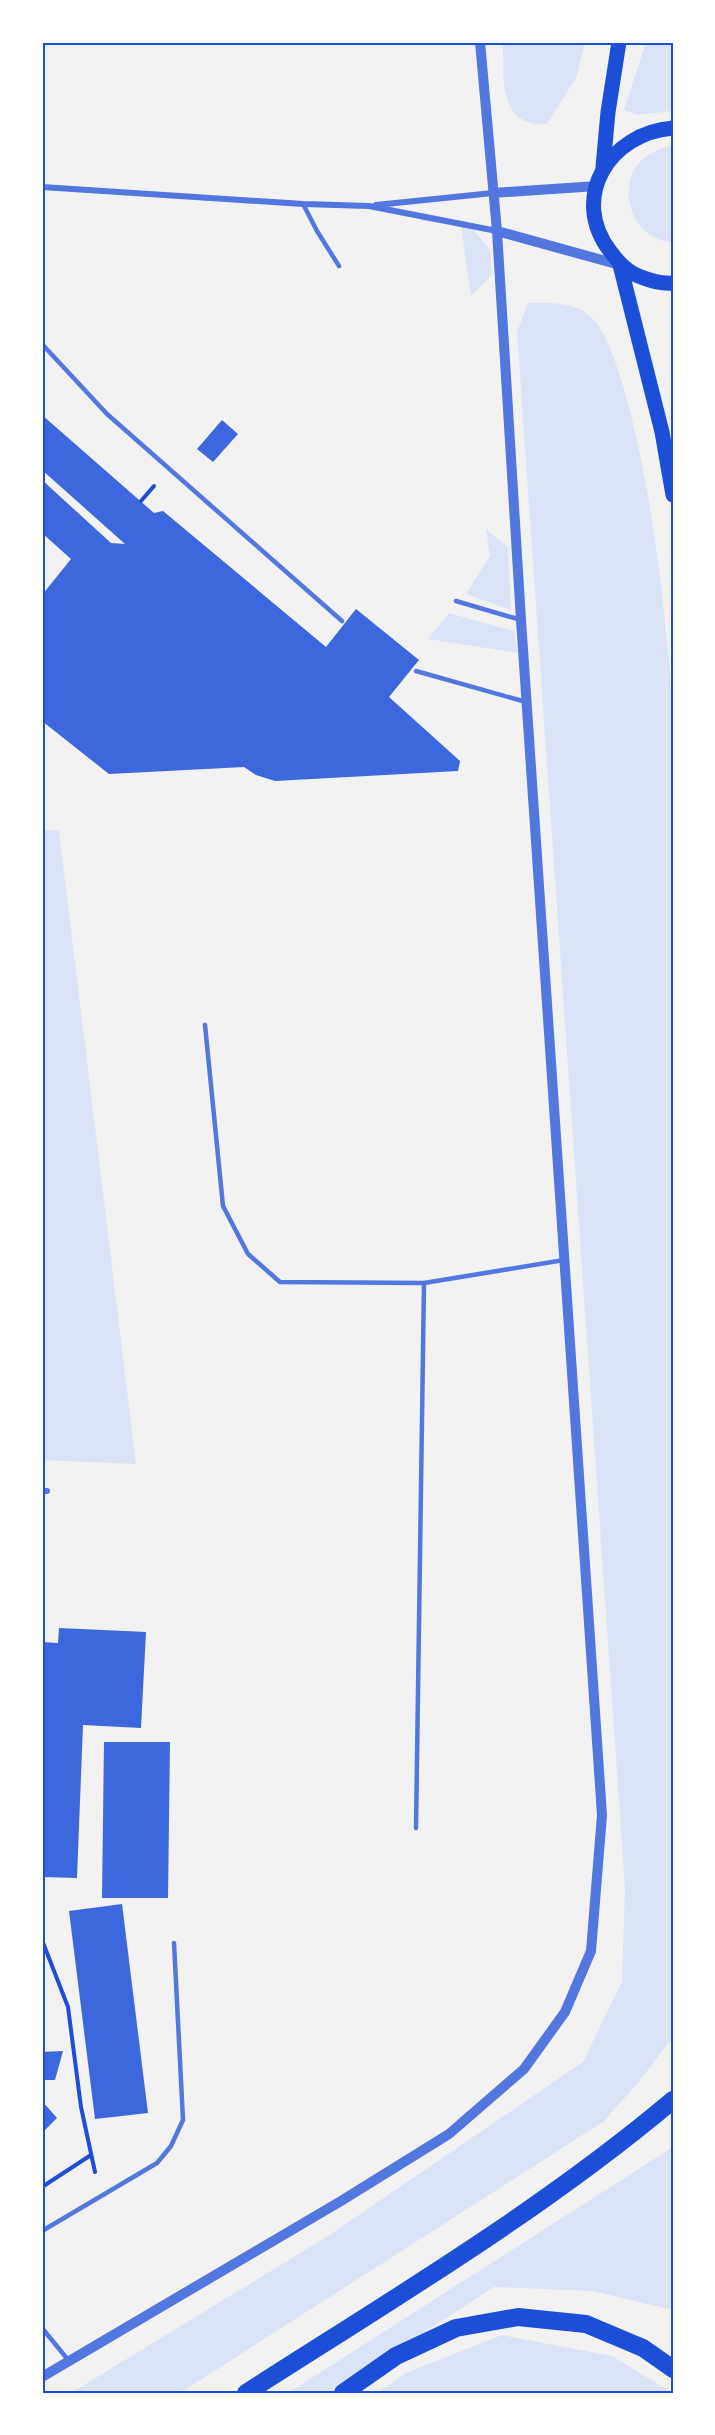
<svg xmlns="http://www.w3.org/2000/svg" width="715" height="2435" viewBox="0 0 715 2435" font-family="'Public Sans',sans-serif">
<style>
.green{fill:#dbe4f7}
.building{fill:#3d67dc}
.lines{fill:none;stroke-linecap:round;stroke-linejoin:round}
.path{stroke:#1d4ed8;stroke-width:4}
.service{stroke:#5277de;stroke-width:4.5}
.minor{stroke:#5277de;stroke-width:6}
.tertiary{stroke:#5277de;stroke-width:10}
.primary{stroke:#1d4ed8;stroke-width:15}
.motorway{stroke:#1d4ed8;stroke-width:18}
.neatline{fill:none;stroke:#1d4ed8;stroke-width:2}
</style>
<rect width="100%" height="100%" fill="#f2f2f2"/>
<!-- green -->
<g class="green">
<path d="M503,42H585L577,76L547,124C497,127 504,77 503,42Z"/>
<polygon points="646,42 673,42 673,111 637,115 624,110"/>
<path d="M667,146H673V242C637,242 617,196 636,167C643,156 655,151 667,146Z"/>
<polygon points="423,213 467,222 490,250 492,275 471,296 461,225 421,221"/>
<path d="M528,303C548,303 573,301 589,315C607,331 617,366 624,389C653,492 664,601 673,708V2037L637,2084L603,2122L180,2393H71L328,2236L583,2062L622,1981L625,1888L517,332Z"/>
<polygon points="486,529 508,547 511,610 466,594 490,556"/>
<polygon points="449,613 514,631 518,653 428,639"/>
<polygon points="42,830 59,831 136,1464 42,1460"/>
<polygon points="673,2147 673,2310 593,2291 494,2287 330,2393 288,2393"/>
<polygon points="502,2335 612,2356 673,2393 377,2393 406,2373"/>
</g>
<!-- building -->
<g class="building">
<polygon points="42,415 154,513 163,511 326,647 356,609 419,660 389,697 460,761 458,771 275,781 256,775 244,767 109,774 42,721 42,595 71,559 42,533 42,480 111,543 125,544 42,470"/>
<polygon points="222,420 238,434 213,462 197,449"/>
<polygon points="59,1628 146,1632 141,1728 83,1725 77,1878 42,1877 42,1642 58,1643"/>
<polygon points="104,1742 170,1742 168,1898 102,1898"/>
<polygon points="122,1904 148,2113 95,2119 69,1911"/>
<polygon points="63,2051 55,2080 42,2080 42,2052"/>
<polygon points="42,2101 57,2118 42,2133"/>
</g>
<g class="lines">
<!-- path -->
<g class="path">
<polyline points="141,501 154,486"/>
<polyline points="42,1940 68,2007 81,2107 95,2172"/>
<polyline points="42,2187 91,2155"/>
</g>
<!-- service -->
<g class="service">
<polyline points="303,204 317,231 339,266"/>
<polyline points="42,344 107,414 342,621"/>
<polyline points="456,601 521,620"/>
<polyline points="416,671 526,702"/>
<polyline points="205,1025 223,1206 248,1254 280,1282 424,1283"/>
<polyline points="416,1828 424,1283 564,1260"/>
<polyline points="42,2231 157,2163 171,2146 183,2120 174,1943"/>
<polyline points="42,2328 69,2361"/>
</g>
<!-- minor -->
<g class="minor">
<polyline points="42,187 303,204 369,206 497,231"/>
<polyline points="376,205 493,193"/>
<polyline points="42,1491 47,1491"/>
</g>
<!-- tertiary -->
<g class="tertiary">
<polyline points="493,193 597,186"/>
<polyline points="497,231 620,265"/>
<polyline points="42,2377 341,2201 449,2134 524,2069 565,2012 591,1951 602,1815 521,620 497,231 480,42"/>
</g>
<!-- primary -->
<g class="primary">
<path d="M673,128C610,133 569,197 610,251C619,263 627,272 641,277C651,281 662,284 673,283"/>
<polyline points="603,167 608,112 619,42"/>
<polyline points="620,265 662,432 673,495"/>
</g>
<!-- motorway -->
<g class="motorway">
<path d="M246,2393C391,2300 541,2211 673,2100"/>
<polyline points="343,2393 396,2356 456,2328 518,2317 586,2324 643,2348 673,2369"/>
</g>
</g>
<!-- border -->
<rect width="715" height="2435" fill="none" stroke="#ffffff" stroke-width="87"/>
<rect x="44" y="44" width="628" height="2348" class="neatline"/>
</svg>
